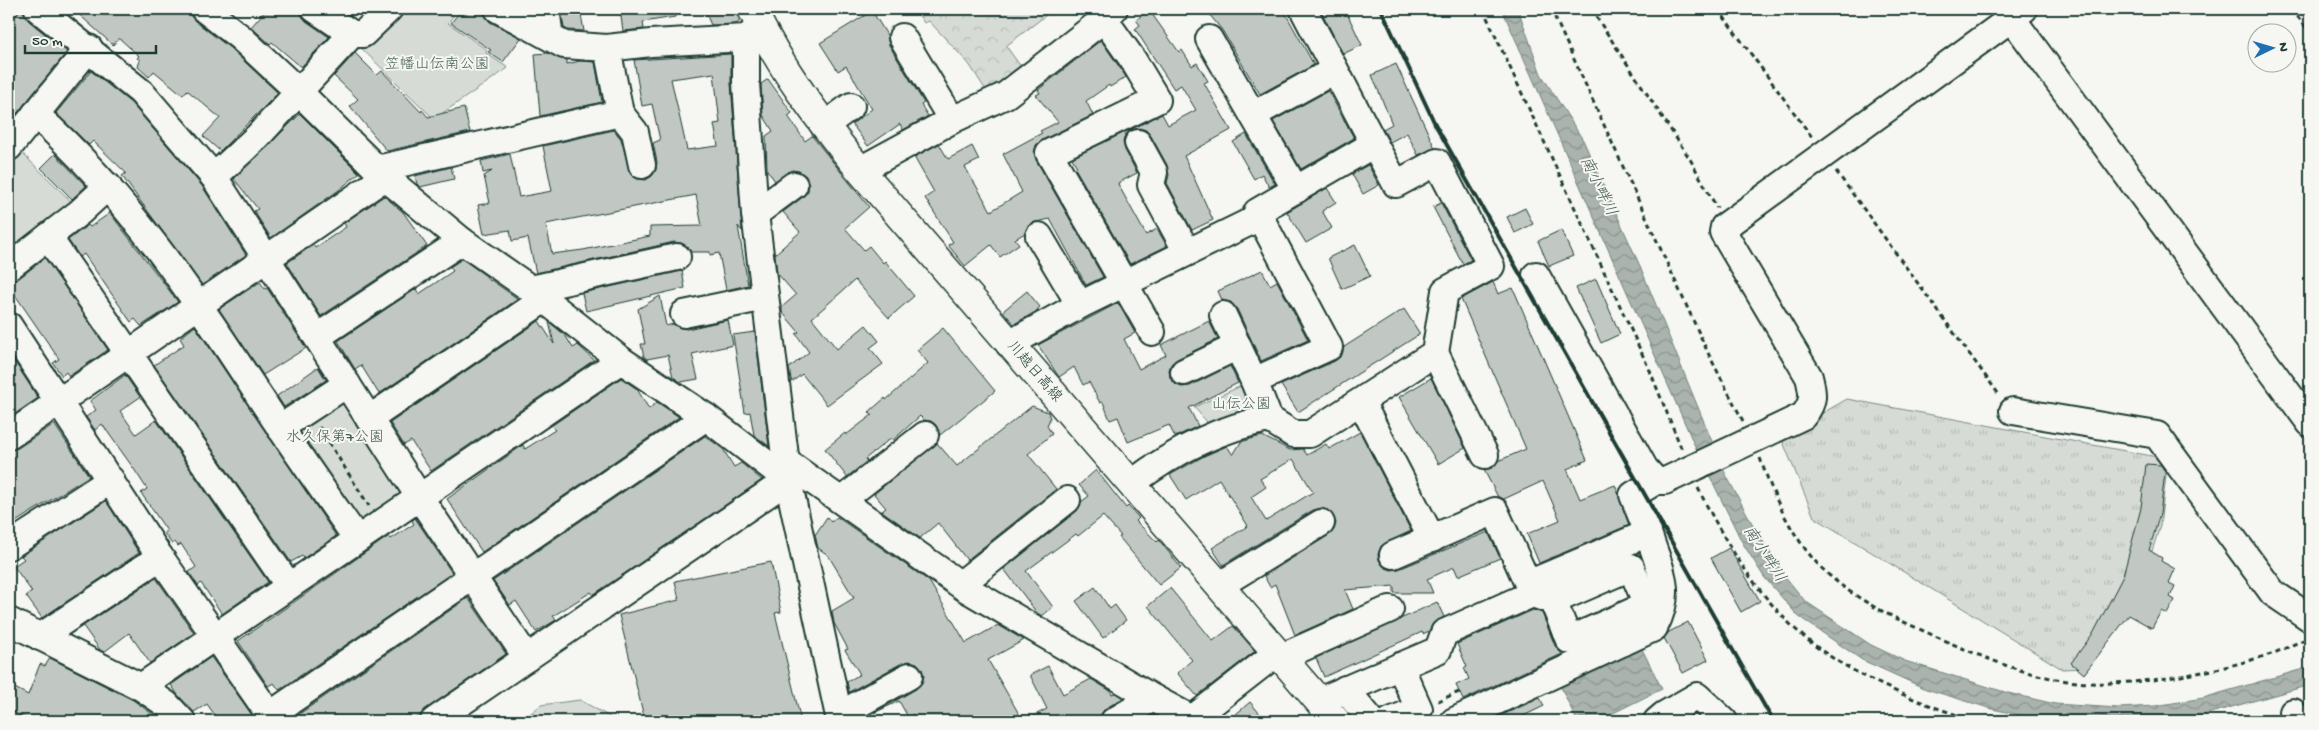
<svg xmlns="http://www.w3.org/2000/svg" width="2319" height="730" viewBox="0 0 2319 730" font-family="'Gochi Hand','Klee One',sans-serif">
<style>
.grass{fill:url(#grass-tufts);stroke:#7a8c85}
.forest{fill:url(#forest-crowns);stroke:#7a8c85}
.park{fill:#d6dbd6;stroke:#7a8c85}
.water{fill:url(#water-waves);stroke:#72847d}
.building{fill:#c1c8c3;stroke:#1f3d34;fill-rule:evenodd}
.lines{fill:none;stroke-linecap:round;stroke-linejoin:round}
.minor-casing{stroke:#1f3d34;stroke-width:30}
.major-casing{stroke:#1f3d34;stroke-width:31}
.path{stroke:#1f3d34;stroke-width:3;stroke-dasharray:5 4;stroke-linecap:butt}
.minor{stroke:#f6f6f2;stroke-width:26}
.major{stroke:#f6f6f2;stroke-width:28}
.rail{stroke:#1f3d34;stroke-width:4}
.labels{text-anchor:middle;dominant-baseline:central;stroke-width:4;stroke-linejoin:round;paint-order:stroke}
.park-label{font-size:15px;fill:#445d54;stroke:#f6f6f2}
.street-label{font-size:15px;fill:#1f3d34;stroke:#f6f6f2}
.water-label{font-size:16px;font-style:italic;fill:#425a52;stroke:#f6f6f2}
</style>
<defs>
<pattern id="grass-tufts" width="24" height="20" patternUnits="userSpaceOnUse" patternTransform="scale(1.25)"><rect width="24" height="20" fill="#d6dbd6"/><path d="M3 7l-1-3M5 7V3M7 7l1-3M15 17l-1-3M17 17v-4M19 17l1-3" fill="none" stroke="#b7bdb8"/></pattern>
<pattern id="forest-crowns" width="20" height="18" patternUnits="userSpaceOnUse" patternTransform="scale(1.25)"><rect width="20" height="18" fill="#d6dbd6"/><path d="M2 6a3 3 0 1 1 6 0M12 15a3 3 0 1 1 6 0" fill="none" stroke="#b7bdb8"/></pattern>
<pattern id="water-waves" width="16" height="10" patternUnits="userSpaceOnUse" patternTransform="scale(1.25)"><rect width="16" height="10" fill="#aab3ae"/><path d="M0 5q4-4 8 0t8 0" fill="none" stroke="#8a938e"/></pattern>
</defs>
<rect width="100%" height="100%" fill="#f6f6f2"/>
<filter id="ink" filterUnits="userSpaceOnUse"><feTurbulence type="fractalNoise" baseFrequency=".02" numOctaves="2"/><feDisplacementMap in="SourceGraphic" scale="10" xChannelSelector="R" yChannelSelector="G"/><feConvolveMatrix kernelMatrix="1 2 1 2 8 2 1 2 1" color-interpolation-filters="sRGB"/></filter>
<g filter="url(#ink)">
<!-- grass -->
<polygon class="grass" points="1847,399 2168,459 2160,526 2151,554 2086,668 2062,669 1814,517 1781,437"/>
<!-- forest -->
<polygon class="forest" points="915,9 1054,9 1006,46 1024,71 989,95 969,64 929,21 924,23"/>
<!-- park -->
<g class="park">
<polygon points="395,9 445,9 454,15 448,23 487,50 486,53 508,68 434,119 358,45"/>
<polygon points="20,151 77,207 9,259 9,163"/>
<polygon points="1250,382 1264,416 1214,430 1194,407"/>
<polygon points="344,393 412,496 358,532 289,428"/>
<polygon points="580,700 610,717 612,721 521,721 541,705"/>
</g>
<!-- water -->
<g class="water">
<polygon points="1502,9 1518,9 1541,74 1583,140 1640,266 1725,473 1753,525 1784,575 1805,601 1871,645 1905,661 2008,693 2055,704 2118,708 2155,706 2203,698 2310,667 2310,685 2182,721 2048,721 1992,709 1926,689 1862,660 1798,616 1764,577 1742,542 1694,444"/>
<polygon points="1639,643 1662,689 1597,721 1577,721 1558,681"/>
</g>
<!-- building -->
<g class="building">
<polygon points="21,9 29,21 67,52 14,117 9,112 9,24"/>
<polygon points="73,9 189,9 190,15 195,21 230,48 278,93 220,151 203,136 220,118 187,90 183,95 154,71 149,77 138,67 140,60 137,58 139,56 119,38 113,45"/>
<polygon points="267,9 300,9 302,16 306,21 329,37 301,67 272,42 270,44 251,27"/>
<polygon points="462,9 483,9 485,16 490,22 521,38 503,62 488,52 491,50 451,23"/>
<polygon points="580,9 584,31 568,30 564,28 561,10"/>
<polygon points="620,9 675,9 675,17 643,22 644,29 623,31"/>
<polygon points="704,9 734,9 740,21 736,24 711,25"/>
<polygon points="1205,9 1283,9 1314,65 1260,94 1222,30"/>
<polygon points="1320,9 1345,9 1362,45 1343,54"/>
<polygon points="1149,10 1179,52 1182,50 1192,66 1197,63 1208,81 1204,83 1231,130 1184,156 1213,220 1192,230 1167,183 1169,175 1167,165 1151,136 1146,130 1139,128 1131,130 1125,135 1123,142 1125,150 1137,173 1118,183 1119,186 1146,235 1157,229 1167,246 1130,264 1075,168 1077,167 1072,158 1162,114 1168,125 1196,110 1181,85 1174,89 1135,29 1140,25 1136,20"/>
<polygon points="872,11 887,35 889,45 924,103 921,105 928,116 903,130 900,124 868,146 852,124 872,109 846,66 838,71 820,43"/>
<polygon points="1101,40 1126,77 1110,87 1109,85 1086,101 1093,115 1042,140 1036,145 1034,153 1036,160 1103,277 1086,285 1050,219 1031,223 1025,233 1015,239 1019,244 1000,257 991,245 965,266 948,245 953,242 925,198 934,192 914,157 939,144 948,159 972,146 979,160 965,167 991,211 1022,192 1003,154 1042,133 1040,131 1058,122 1036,95 1040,93 1038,90"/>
<polygon points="355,53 377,75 382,71 421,112 422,110 428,117 464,108 470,132 387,151 350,106 358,99 334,76"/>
<polygon points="548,53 567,60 567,64 580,61 595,62 602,102 540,116 535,54"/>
<path d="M731,54V84L742,231L738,226L748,285L726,290L719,253L710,255V252H691L688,247L681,243L674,242L536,273L528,238L512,241L510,230L484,234L478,205L490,203L484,176L492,171L483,173L481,161L510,154L519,197L552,191L543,146L614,130L621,139L631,175L637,179L646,180L652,176L656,170L657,162L653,143L660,140L652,104L642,106L634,60ZM714,73L720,123L714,124L718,146L687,150L671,79ZM696,195L702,226L650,227V236L583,250L552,254L546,224Z"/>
<polygon points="1396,64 1435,148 1418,155 1407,133 1390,142 1383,129 1392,124 1372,75"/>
<polygon points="91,71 131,103 202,186 246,255 202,285 122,176 126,173 93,141 89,145 56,113"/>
<polygon points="768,79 792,113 788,116 805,141 812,136 869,207 845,228 864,250 869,246 883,263 885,261 914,296 889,318 855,280 812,318 837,349 866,325 879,341 870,348 883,364 827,405 802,374 792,382 791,379 789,368 809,352 796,334 799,332 782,312 782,307 796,295 777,273 775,254 800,232 783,212 803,197 808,191 809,184 806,176 799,171 792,170 775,181 767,170 766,136 773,131 763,115 761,84"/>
<polygon points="1328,91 1354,138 1301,169 1273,121"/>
<polygon points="300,114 359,173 339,190 271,238 254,211 258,209 234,179"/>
<polygon points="1246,134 1275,184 1269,187 1262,174 1254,179 1233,142"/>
<polygon points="55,154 86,186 72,199 41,168"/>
<polygon points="1368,165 1379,185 1363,194 1352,174"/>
<polygon points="451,167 454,179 420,187 417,184 415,176"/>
<polygon points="1327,188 1336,202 1322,211 1332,228 1306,243 1287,212"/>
<polygon points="384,196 403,212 427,246 321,316 287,263 313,245 315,248 346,227 344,223"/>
<polygon points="1441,203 1471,260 1463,264 1433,207"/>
<polygon points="1525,208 1533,224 1515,233 1507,217"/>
<polygon points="110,213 178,302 141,326 135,319 131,322 84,254 80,257 68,240 88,225 90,227"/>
<polygon points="1561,230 1573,256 1549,266 1538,241"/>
<polygon points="1355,245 1370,276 1342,289 1328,258"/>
<polygon points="45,258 108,350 69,376 66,372 62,376 53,363 59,359 9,286 9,282 18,279"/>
<polygon points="462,259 486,276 489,281 491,280 518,299 379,394 361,365 355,369 338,341 416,289 419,294 453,271 450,267"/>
<polygon points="1262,270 1270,285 1277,281 1308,340 1261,361 1237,309 1231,302 1222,300 1218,291"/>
<polygon points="682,271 685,288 586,311 582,293"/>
<polygon points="1596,279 1620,334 1601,343 1576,288"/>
<polygon points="260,282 265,289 267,288 306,348 263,375 219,309"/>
<polygon points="1493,282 1498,294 1513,288 1587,460 1567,469 1580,499 1615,485 1629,525 1539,563 1527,534 1560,520 1543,481 1504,499 1498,497 1484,470 1492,468 1498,461 1526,449 1461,299"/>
<polygon points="1027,291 1040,307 1035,312 1014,324 1003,311"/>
<polygon points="660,296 666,326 673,324 680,328 687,329 728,320 733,345 692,354 698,379 681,382 673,377 668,355 647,359 644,357 641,344 645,344 638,309"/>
<polygon points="1118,303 1135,333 1124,339 1139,369 1166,355 1161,345 1209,321 1218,339 1177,359 1171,364 1169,370 1170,378 1176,385 1182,387 1190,386 1230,366 1238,383 1189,408 1198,426 1175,437 1169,425 1128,442 1118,417 1110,420 1103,402 1100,403 1089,382 1083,385 1074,367 1059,377 1038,345"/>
<polygon points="1404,309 1420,334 1298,412 1281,385 1335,361 1342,355 1344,347"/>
<polygon points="539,321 554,344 549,322 565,335 573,348 578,345 594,360 431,471 411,441 404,445 390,423"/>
<polygon points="195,326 336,536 304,558 302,556 291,562 154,365 184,345 180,338"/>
<polygon points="943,328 995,391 940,435 936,425 931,421 924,420 920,416 893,440 891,438 865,459 867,461 847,477 825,449 845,433 846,435 872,415 869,412 885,398 886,400 928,363 917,350"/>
<polygon points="755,332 769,446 754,435 750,412 745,413 733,335"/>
<polygon points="9,353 38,398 9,418"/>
<polygon points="318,367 326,380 284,407 277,396"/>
<polygon points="125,375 140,397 120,411 136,434 156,420 268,582 222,614 201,583 198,586 189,572 196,567 181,544 178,546 175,542 172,544 164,533 167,531 141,493 147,489 134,469 102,424 95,430 86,417 96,410 90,401"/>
<polygon points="621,378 637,389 649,409 657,402 679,417 482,552 447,499 523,445 525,449 555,430 551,426"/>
<polygon points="1431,378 1465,448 1438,464 1399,397"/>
<polygon points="1032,406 1048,412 1050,418 1047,426 1052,434 1028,454 1056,489 967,560 938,523 920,538 882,511 886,508 874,494 937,443 957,466"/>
<polygon points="54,424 89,476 9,526 9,451 18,448"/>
<path d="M1360,432L1411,531L1381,546L1378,554L1379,560L1384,567L1391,570L1399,569L1488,532L1500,558L1458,576L1454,567L1427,579L1433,593H1394V586L1345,590L1353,609L1295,635L1275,584L1270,587L1264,576L1329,535L1334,530L1336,523L1333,515L1328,510L1321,508L1313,510L1223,565L1212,548L1248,526L1219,479L1186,500L1170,475L1204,456L1227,446L1233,455L1241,442L1254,438L1262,436L1290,450L1303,449L1307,455L1326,444L1329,449ZM1293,459L1313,492L1266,521L1251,497L1266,487L1260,479Z"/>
<polygon points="705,436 723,449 734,467 741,463 762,480 593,595 591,592 553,616 556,620 536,632 516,601 510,605 493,581"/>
<polygon points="2146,464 2161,465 2165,472 2160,514 2149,550 2162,558 2161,561 2175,569 2169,583 2175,586 2170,597 2175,600 2167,614 2161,611 2152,628 2129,615 2084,674 2071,663 2094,632 2123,576 2141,508"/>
<polygon points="1096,470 1126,508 1128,506 1139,518 1136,521 1157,542 1159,540 1181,568 1159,585 1119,537 1121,536 1103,516 1078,536 1076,534 1026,571 1053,607 1042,616 1037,613 1004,569 1077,511 1081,502 1089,496 1079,485"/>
<polygon points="106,501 139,553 42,618 26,596 32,592 15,568 15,565 24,559 21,556"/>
<polygon points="827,517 831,522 837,517 929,581 966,643 998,625 1024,640 988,660 1023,721 1047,709 1030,675 1048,666 1063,694 1091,679 1109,690 1112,694 1115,693 1123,698 1106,708 1101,714 1099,721 916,721 913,714 908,717 899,701 874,713 916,689 922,683 924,676 922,669 917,663 909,661 902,663 849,692 847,682 860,674 845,650 848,649 834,623 832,611 854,598 828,555 818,548 815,535"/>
<polygon points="415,518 452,573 279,690 274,683 268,686 238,641 389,536 391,539 414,524 412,521"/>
<polygon points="1729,548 1760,601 1741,612 1711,558"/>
<polygon points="771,562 781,612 775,613 801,721 645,721 619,615 679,600 675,581"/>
<polygon points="156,578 194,633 150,663 129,633 104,652 100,650 83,626"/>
<polygon points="1095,587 1110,609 1115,605 1126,620 1103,638 1076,601"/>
<polygon points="1170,588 1213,641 1233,626 1255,651 1197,696 1177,673 1192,660 1148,606"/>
<polygon points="468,598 506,654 426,709 420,715 412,721 289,721"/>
<polygon points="1437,602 1444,617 1433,623 1429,631 1423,634 1422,632 1324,677 1316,658"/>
<polygon points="1533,610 1542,613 1555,646 1562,654 1463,700 1456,685 1469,679 1464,668 1467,667 1457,644"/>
<polygon points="1688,622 1708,660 1683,673 1664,638 1669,632"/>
<polygon points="211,657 254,718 256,721 219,721 207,704 194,712 178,695 171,685"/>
<polygon points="50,658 133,700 162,721 31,721 9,710 9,685 28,695 40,664 45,666"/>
<polygon points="1540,698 1544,706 1513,721 1489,721"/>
<polygon points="1250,702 1266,721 1228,721"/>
<polygon points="1153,715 1165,721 1143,721"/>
</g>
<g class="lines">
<defs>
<g id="minor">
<polyline points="38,9 141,92 214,177 420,498 527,658"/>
<polyline points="204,9 240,37 298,91 385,177 462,241 531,289 621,360 706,417 788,480 434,721"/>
<polyline points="315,9 352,34 363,34 389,9"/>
<polyline points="498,9 564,45 607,48 651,43 746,38 759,28"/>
<polyline points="546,9 550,37"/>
<polyline points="1303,9 1374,144"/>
<polyline points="2005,9 2310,423"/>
<polyline points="1104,19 1133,60 1157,100 1049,153 1152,332"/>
<polyline points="902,37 952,120"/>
<polyline points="746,38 746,83 755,214 788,480 840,721"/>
<polyline points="1209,39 1296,190"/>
<polyline points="607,48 620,113"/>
<path d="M35,114C131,199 197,301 267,408C296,452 327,496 357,539"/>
<polyline points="1253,115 1335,70"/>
<polyline points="824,126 851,106"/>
<polyline points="1138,143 1154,172 1151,185 1187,252"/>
<polyline points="9,147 89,48"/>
<polyline points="377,169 620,113 635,132 642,165"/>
<polyline points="860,170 952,120 1006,95 1104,19 1114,9"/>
<polyline points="214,177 258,136 352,34"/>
<polyline points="755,214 794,185"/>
<polyline points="1260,217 1329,347 1254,381 1269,419"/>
<polyline points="1039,236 1080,305"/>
<polyline points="48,237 289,586"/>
<polyline points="9,267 80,212 108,186"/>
<polyline points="1536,275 1645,469 1656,481"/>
<polyline points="531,289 677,257"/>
<polyline points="684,314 765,297"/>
<polyline points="1223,315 1254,381"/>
<polyline points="9,326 160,557 274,721"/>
<polyline points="317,337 462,241"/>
<path d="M1009,344L1080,305L1260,217L1257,212L1374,144L1396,184L1437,162L1491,266L1445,291L1435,353L1310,434H1293L1269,419C1219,428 1173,452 1132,483"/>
<polyline points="1435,353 1485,455"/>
<polyline points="1184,372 1238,346"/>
<polyline points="1361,402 1432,539"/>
<polyline points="2013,411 2157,435 2273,593 2310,618"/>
<polyline points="369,419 543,300"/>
<polyline points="280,428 347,384"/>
<polyline points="9,436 385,177"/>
<polyline points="786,462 965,588 1153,698 1192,719 1278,652"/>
<polyline points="842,500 925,435"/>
<path d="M1648,533L1633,495L1656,481H1665L1803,416C1815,402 1813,393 1809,377L1723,232L1724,227L2024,9"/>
<polyline points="9,546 111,480"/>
<path d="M1393,555L1495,511L1528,584L1648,533C1660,570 1674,590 1654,628L1454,721"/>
<polyline points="961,584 1067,500"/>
<polyline points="1220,585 1321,523"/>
<polyline points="9,621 141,687 166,704 182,721"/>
<polyline points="40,637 160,557"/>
<polyline points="1282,657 1390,609"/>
<polyline points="141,687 621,360"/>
<polyline points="1345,689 1372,721"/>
<polyline points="1319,701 1438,650 1444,633 1532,594 1553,601 1631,567 1647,605 1569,640 1553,601"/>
<polyline points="2293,712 2298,721"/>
<polyline points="270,715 706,417"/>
<polyline points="839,715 909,676"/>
<polyline points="1114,721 1153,698"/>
<polyline points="1390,721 1419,709 1400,666"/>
<polyline points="1657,721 1664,715 1697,696 1724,721"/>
</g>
<path id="major" d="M752,9C780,68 819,120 860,170L1336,721"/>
</defs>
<!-- minor casing -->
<use href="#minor" class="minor-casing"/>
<!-- major casing -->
<use href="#major" class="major-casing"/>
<!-- path -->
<g class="path">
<polyline points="1483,9 1650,371 1682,450"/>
<polyline points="1551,9 1709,355 1743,421"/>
<polyline points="1591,9 1690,159 1717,208"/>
<polyline points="1718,9 1812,137"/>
<polyline points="2292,9 2310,33"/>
<polyline points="1836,171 2000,396"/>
<polyline points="319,427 369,506"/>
<path d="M1760,458C1773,495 1789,531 1815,561C1847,597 1892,617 1935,636C1993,662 2048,686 2112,683C2165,681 2217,671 2268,655C2281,651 2293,644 2307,639"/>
<path d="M1698,488C1725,544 1767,611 1818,648C1864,681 1922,704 1975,721"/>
<polyline points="1438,701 1459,692"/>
<polyline points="2251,721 2273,716"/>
</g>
<!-- minor -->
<use href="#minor" class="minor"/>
<!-- major -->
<use href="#major" class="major"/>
<!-- rail -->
<polyline class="rail" points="1381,9 1435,124 1773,721"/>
</g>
</g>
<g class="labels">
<!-- park labels -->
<g class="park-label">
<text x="437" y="65">笠幡山伝南公園</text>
<text x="1241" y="405">山伝公園</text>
<text x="335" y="438">水久保第7公園</text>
</g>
<!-- street labels -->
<g class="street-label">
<text transform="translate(1034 372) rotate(49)">川越日高線</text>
</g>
<!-- water labels -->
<g class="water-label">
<text transform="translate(1597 187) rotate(64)">南小畔川</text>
<text transform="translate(1763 555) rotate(57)">南小畔川</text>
</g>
</g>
<!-- margin -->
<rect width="2319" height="730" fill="none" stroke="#f6f6f2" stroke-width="30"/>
<rect x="15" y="15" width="2289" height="700" fill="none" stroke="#1f3d34" stroke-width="2" filter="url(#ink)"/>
<!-- north arrow -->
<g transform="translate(2272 48) rotate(85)"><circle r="24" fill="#f6f6f2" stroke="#a0aca6"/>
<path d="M0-4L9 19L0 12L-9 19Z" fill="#1f6fb2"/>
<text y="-8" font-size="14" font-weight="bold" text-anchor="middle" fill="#1f3d34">N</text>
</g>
<!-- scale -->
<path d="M25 45v8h131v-8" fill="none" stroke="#1f3d34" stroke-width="2.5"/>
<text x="32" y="45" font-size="15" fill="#1f3d34" stroke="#f6f6f2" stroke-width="4" paint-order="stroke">50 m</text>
</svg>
